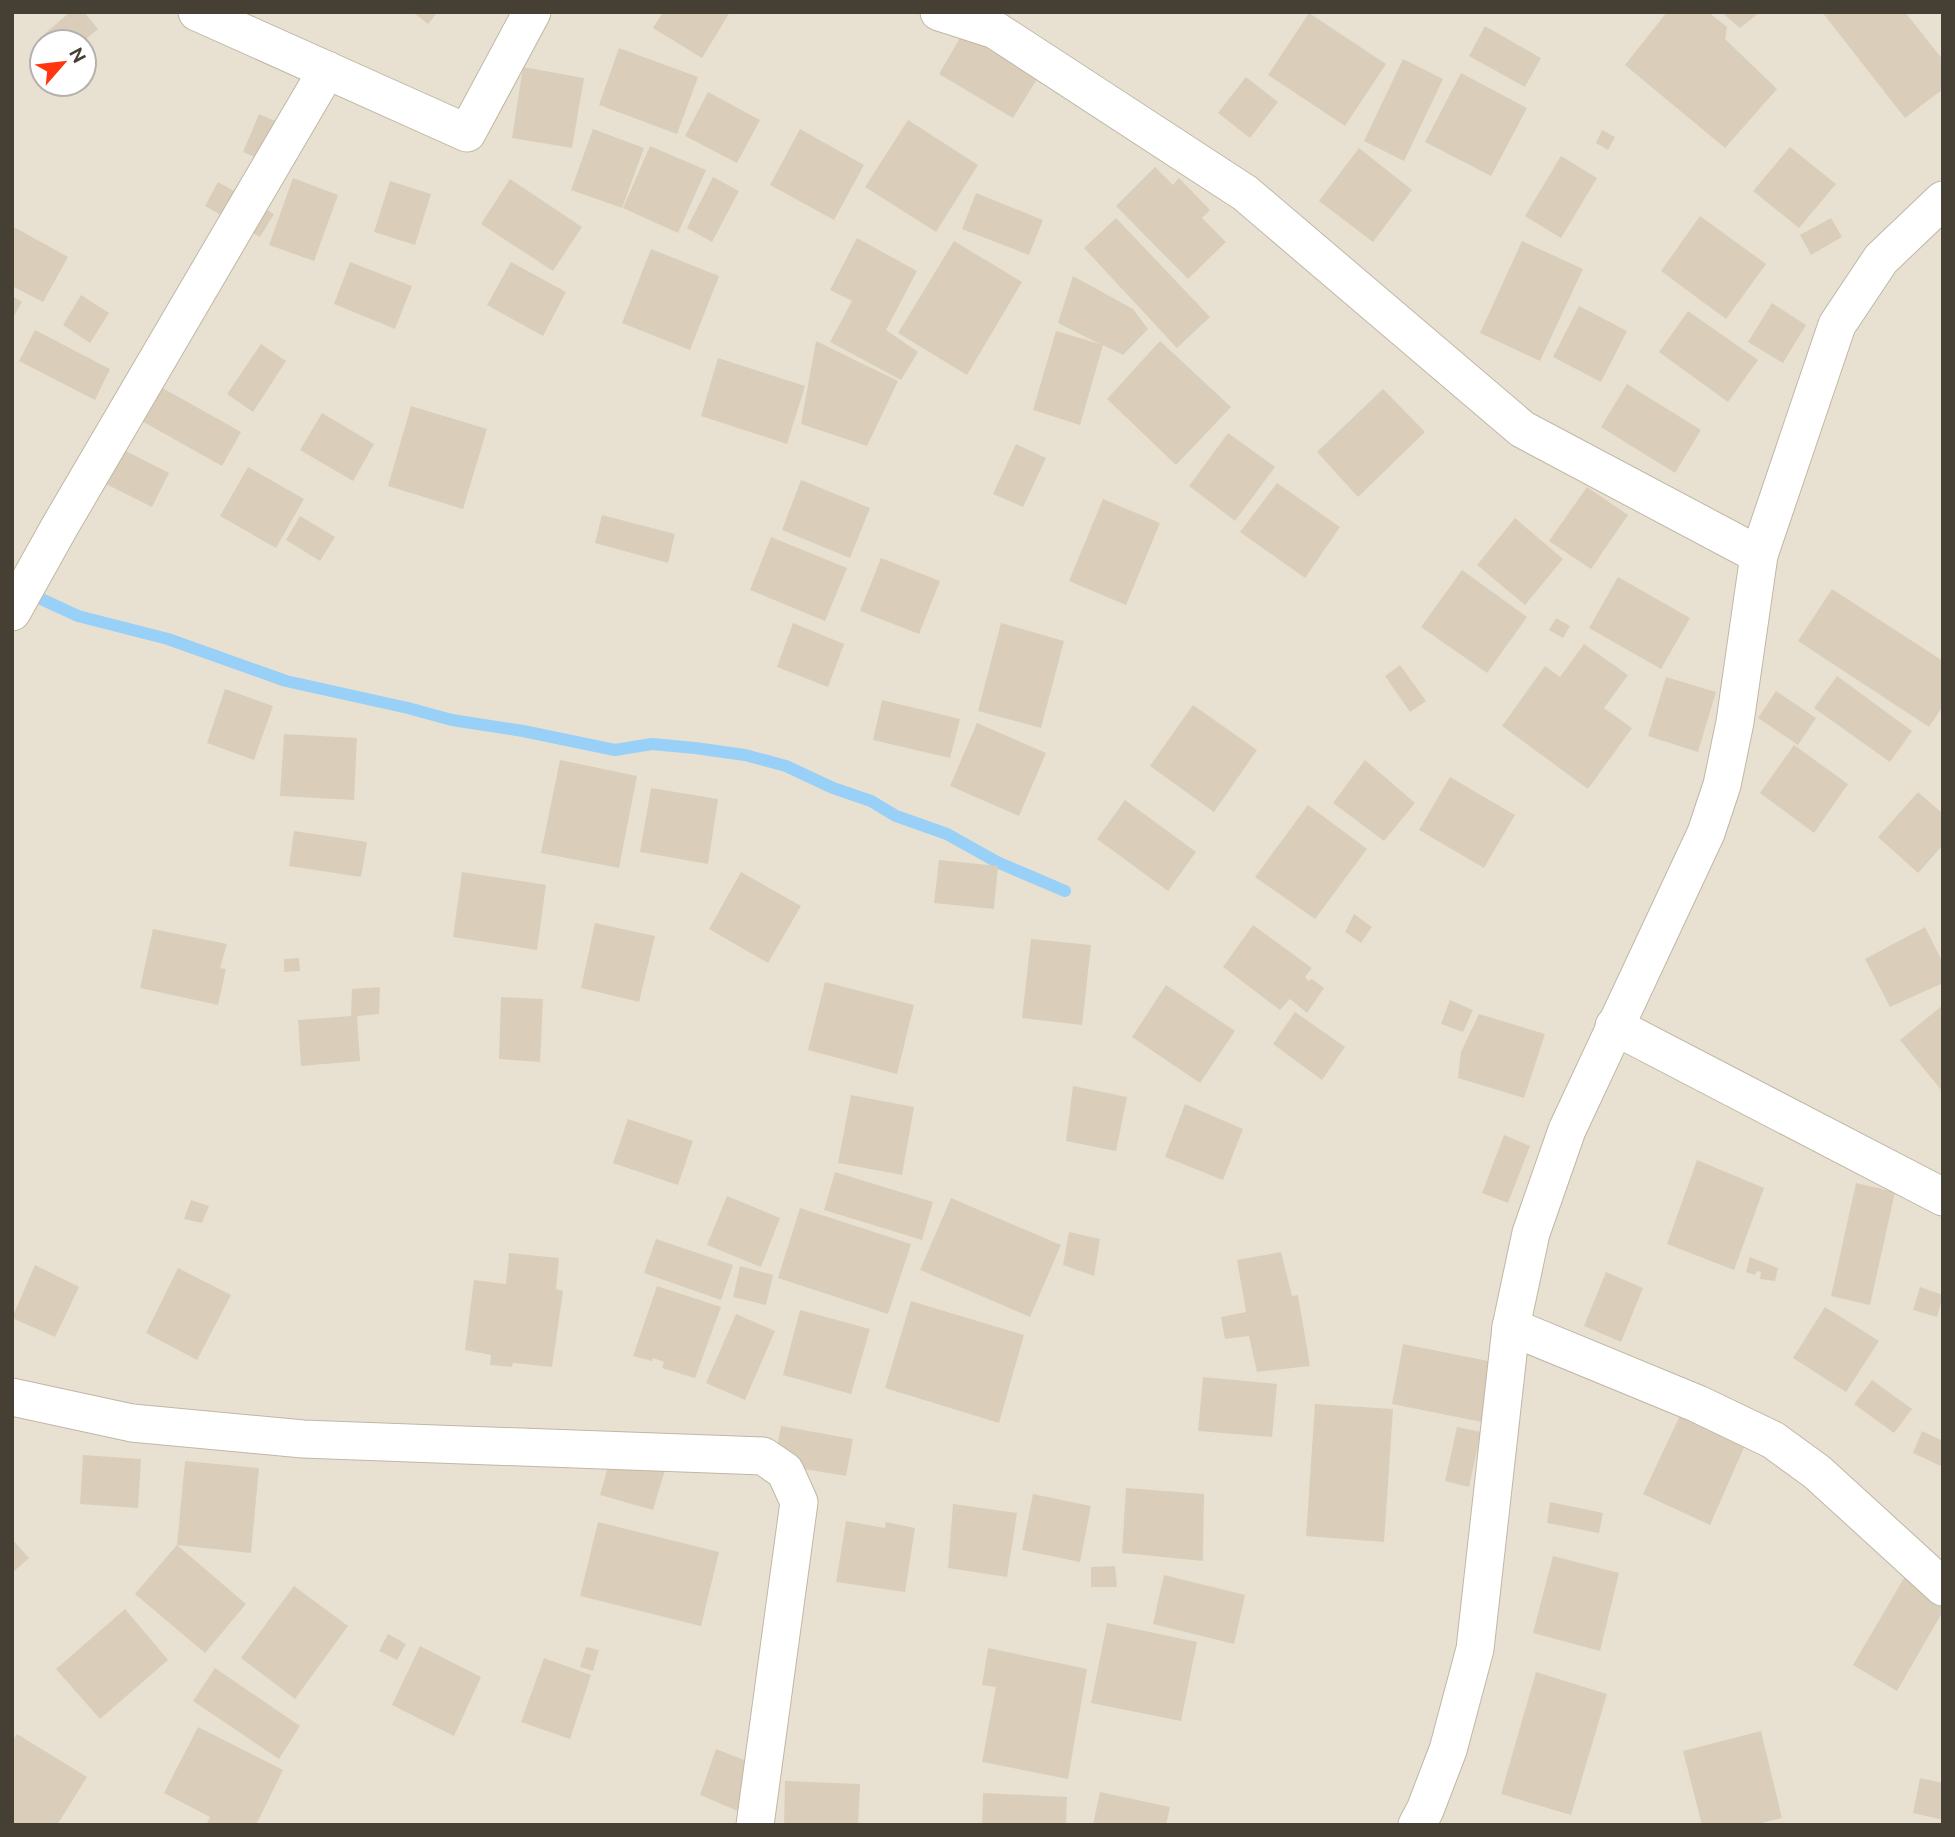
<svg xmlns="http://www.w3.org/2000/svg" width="1955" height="1837" viewBox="0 0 1955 1837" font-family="Ubuntu,sans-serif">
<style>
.residential{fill:#e8e1d1;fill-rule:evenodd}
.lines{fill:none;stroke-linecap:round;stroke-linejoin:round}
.stream{stroke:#98d0f8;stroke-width:12}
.building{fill:#daceba}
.street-casing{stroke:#c0b7a5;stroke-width:39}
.street{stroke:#fff;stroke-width:37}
</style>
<rect width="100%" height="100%" fill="#f4efe3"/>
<!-- residential -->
<path class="residential" d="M12,12H1943V1825H12ZM42,42H84V84H42Z"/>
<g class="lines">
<!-- stream -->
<polyline class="stream" points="26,592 78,616 168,639 286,681 408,708 452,720 523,731 615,750 652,744 695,748 745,755 786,766 833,788 871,801 896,816 947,834 997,862 1065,891"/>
</g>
<!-- building -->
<g class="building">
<polygon points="70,12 84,12 98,29 82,42 45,42 41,37"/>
<polygon points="413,12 438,12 428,24"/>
<polygon points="663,12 730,12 702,58 653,28"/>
<polygon points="975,12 1050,58 1013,118 939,74"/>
<polygon points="1667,12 1708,12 1727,27 1725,39 1777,89 1725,148 1625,65"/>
<polygon points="1721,12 1760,12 1740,28"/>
<polygon points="1822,12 1905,12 1943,60 1943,89 1905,118"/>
<polygon points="1309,13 1386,64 1345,126 1268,75"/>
<polygon points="1485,26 1541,58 1525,87 1469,56"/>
<polygon points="619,48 698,77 677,134 599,105"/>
<polygon points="1403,59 1443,79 1404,161 1364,141"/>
<polygon points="523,67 584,78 572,148 512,138"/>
<polygon points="1461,73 1527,108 1491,176 1425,142"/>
<polygon points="1246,77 1278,102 1250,138 1218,113"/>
<polygon points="708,92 760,120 737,163 685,136"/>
<polygon points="259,114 301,132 285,170 243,152"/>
<polygon points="908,120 978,165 936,232 865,187"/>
<polygon points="593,129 644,148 622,208 571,190"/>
<polygon points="800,129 864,165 834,220 770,185"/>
<polygon points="1602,130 1615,137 1608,150 1596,143"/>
<polygon points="650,146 706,170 678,233 623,208"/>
<polygon points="1790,147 1836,184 1799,228 1753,191"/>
<polygon points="1359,148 1412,190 1373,242 1319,201"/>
<polygon points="1561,156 1597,178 1561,238 1525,216"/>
<polygon points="1155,167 1173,185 1179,178 1210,210 1202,218 1226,242 1188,279 1116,206"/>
<polygon points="713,177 739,191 712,242 687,228"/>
<polygon points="293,178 338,195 314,261 269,245"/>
<polygon points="510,179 582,227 553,271 481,224"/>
<polygon points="390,181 431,194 415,245 374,232"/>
<polygon points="218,182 274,214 260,237 205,206"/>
<polygon points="976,193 1043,220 1029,255 962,229"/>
<polygon points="1700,216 1766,264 1726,319 1661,271"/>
<polygon points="1116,218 1210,317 1177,348 1084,248"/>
<polygon points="1831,218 1842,237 1811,255 1800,235"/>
<polygon points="12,226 68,257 43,302 12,286"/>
<polygon points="857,238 917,271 886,330 918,352 901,380 830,342 852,301 830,290"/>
<polygon points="954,241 1022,282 967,375 898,333"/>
<polygon points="1522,241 1583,269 1540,361 1480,333"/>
<polygon points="651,249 719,276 690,350 622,323"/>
<polygon points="350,262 412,286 395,329 334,304"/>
<polygon points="511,262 566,292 543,336 487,305"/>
<polygon points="1073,276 1133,309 1148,329 1123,355 1103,345 1080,425 1033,410 1056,331 1100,344 1058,323"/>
<polygon points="81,295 109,313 90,343 63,325"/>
<polygon points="12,296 22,302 12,319"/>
<polygon points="1772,303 1806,325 1783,363 1748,342"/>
<polygon points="1579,306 1627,331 1601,382 1553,357"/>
<polygon points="1688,311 1758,360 1728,402 1659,352"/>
<polygon points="35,330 110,369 95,400 19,361"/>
<polygon points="816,341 898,381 867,446 801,424"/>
<polygon points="1160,341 1231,407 1176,465 1107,399"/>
<polygon points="261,344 286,361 253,412 227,394"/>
<polygon points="718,358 805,386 787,444 701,416"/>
<polygon points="134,372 241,432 222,466 115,406"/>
<polygon points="1627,384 1701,430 1675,473 1601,427"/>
<polygon points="1383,389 1425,432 1358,497 1317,452"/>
<polygon points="411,406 487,429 463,509 388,486"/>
<polygon points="322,413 374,444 353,481 300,450"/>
<polygon points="1228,433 1275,467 1235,521 1189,486"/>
<polygon points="1016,444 1046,458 1023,507 993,494"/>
<polygon points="122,449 169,473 152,507 104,483"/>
<polygon points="248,467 304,499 276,548 220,516"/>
<polygon points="801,480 870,508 850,558 782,530"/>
<polygon points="1277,483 1340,527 1305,578 1240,532"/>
<polygon points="1587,487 1628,515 1591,569 1549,541"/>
<polygon points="1103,499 1160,523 1126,605 1069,581"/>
<polygon points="602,515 675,534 668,563 595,543"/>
<polygon points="300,516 335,537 320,561 286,540"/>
<polygon points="1515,518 1563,559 1525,605 1477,565"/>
<polygon points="771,537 847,568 825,621 750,590"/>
<polygon points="881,558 940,581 919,634 860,611"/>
<polygon points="1462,570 1527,617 1487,673 1421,627"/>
<polygon points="1618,577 1690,618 1661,669 1589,628"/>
<polygon points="1832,589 1943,661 1943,706 1929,727 1798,641"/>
<polygon points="1556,618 1570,626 1563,638 1549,630"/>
<polygon points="793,623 844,644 828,687 777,667"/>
<polygon points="1001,623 1064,641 1041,728 978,711"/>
<polygon points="1584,644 1628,675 1604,708 1632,728 1588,789 1502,726 1545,666 1560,677"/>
<polygon points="1400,665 1426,701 1410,712 1385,676"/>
<polygon points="1837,676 1912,731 1890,762 1814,708"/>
<polygon points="1666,677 1716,692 1698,752 1648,736"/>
<polygon points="225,689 273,706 254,760 207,743"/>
<polygon points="1776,691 1816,718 1798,745 1758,718"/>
<polygon points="882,700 960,719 950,758 873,740"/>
<polygon points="1193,705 1257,750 1214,812 1150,766"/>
<polygon points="977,723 1046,753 1019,816 950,786"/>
<polygon points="284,734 357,738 354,800 280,796"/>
<polygon points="1794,745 1848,784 1814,833 1760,793"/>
<polygon points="560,760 637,776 619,868 541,853"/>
<polygon points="1365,760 1415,803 1384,841 1333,803"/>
<polygon points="1450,777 1515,815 1484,868 1419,830"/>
<polygon points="651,788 718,799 708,864 640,852"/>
<polygon points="1918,792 1943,814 1943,845 1918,873 1878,837"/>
<polygon points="1125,800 1196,852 1168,891 1097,839"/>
<polygon points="1308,805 1367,849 1315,919 1255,877"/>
<polygon points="294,831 367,842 361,877 289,866"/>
<polygon points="939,860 998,866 994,909 934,903"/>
<polygon points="462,872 546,885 537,950 453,937"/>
<polygon points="741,872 801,906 768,963 709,929"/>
<polygon points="1354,914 1372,927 1361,943 1345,932"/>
<polygon points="595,923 655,936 639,1002 581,988"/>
<polygon points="1253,925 1312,968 1305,977 1308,981 1312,979 1324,988 1307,1013 1290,999 1280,1010 1223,967"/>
<polygon points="1925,927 1943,963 1943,983 1890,1007 1865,959"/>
<polygon points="153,929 227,944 220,968 226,969 218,1005 140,988"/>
<polygon points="1031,939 1091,945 1082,1025 1022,1018"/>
<polygon points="299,958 300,971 284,972 284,959"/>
<polygon points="825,982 914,1005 897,1074 808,1050"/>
<polygon points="1166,985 1235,1031 1200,1083 1132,1037"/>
<polygon points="380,987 379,1014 357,1016 360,1061 301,1066 298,1020 351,1016 352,989"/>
<polygon points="501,997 543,999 540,1062 499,1059"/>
<polygon points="1450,1000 1473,1010 1463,1032 1441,1024"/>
<polygon points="1943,1005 1943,1092 1900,1040"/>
<polygon points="1295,1012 1345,1047 1322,1080 1273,1044"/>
<polygon points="1479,1014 1545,1034 1524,1098 1458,1078 1461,1052"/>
<polygon points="1073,1086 1127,1097 1116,1151 1066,1141"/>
<polygon points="851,1095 914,1107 902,1175 838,1163"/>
<polygon points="1185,1104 1243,1129 1223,1180 1165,1157"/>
<polygon points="628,1119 693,1141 678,1185 613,1163"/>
<polygon points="1504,1135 1530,1146 1508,1203 1482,1193"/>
<polygon points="1697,1160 1764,1188 1734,1270 1667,1244"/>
<polygon points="835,1172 933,1202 922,1240 824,1210"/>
<polygon points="1856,1183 1895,1192 1870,1305 1831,1296"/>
<polygon points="727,1196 780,1218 761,1267 707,1245"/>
<polygon points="951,1198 1061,1245 1030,1317 920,1270"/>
<polygon points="191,1200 209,1206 202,1223 184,1219"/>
<polygon points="800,1208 911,1244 888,1314 778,1278"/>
<polygon points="1069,1232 1100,1239 1094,1276 1063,1265"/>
<polygon points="656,1239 733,1265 721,1300 644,1273"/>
<polygon points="1281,1252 1292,1296 1298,1295 1310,1366 1257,1372 1249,1336 1225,1339 1221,1317 1246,1312 1237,1260"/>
<polygon points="509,1253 559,1258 556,1289 563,1291 552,1367 513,1363 512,1367 490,1365 491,1355 465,1350 474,1280 506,1284"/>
<polygon points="1750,1257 1778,1268 1775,1281 1760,1279 1761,1272 1757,1271 1755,1275 1746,1272"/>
<polygon points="35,1265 79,1287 55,1337 12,1318"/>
<polygon points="740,1266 773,1275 766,1305 733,1297"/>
<polygon points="178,1268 231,1295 197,1360 146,1333"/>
<polygon points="1606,1272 1643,1288 1621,1342 1584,1326"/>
<polygon points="657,1286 721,1307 695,1378 662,1368 664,1362 653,1358 652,1361 633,1356"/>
<polygon points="1920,1287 1943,1295 1937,1317 1913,1310"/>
<polygon points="911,1301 1024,1335 999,1423 885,1388"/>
<polygon points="1825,1307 1879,1341 1846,1392 1793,1358"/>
<polygon points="800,1310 870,1329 851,1394 783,1375"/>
<polygon points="736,1314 775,1331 745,1400 706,1383"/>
<polygon points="1403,1344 1508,1365 1497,1425 1392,1404"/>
<polygon points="1203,1377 1277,1384 1272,1437 1198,1431"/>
<polygon points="1872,1380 1912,1409 1894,1433 1854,1404"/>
<polygon points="1315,1404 1393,1409 1384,1542 1306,1536"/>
<polygon points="1685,1405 1749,1436 1710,1525 1643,1494"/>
<polygon points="781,1426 853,1439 846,1476 774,1464"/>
<polygon points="1457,1427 1481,1432 1469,1487 1445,1481"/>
<polygon points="1922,1431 1943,1441 1943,1467 1913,1453"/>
<polygon points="617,1434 671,1450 653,1510 600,1495"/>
<polygon points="83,1455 141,1459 138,1508 80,1504"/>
<polygon points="185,1461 259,1468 251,1553 177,1545"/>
<polygon points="1126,1488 1204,1494 1203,1561 1122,1553"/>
<polygon points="1033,1494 1091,1506 1080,1562 1022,1550"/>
<polygon points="1550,1502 1603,1513 1599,1533 1547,1523"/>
<polygon points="953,1504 1017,1513 1007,1577 948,1568"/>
<polygon points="846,1521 885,1528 886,1522 915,1528 905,1592 836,1582"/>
<polygon points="598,1522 719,1552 701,1626 580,1596"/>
<polygon points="12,1539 29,1558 12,1573"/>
<polygon points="177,1545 246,1604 205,1653 135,1594"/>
<polygon points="1553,1556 1619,1573 1600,1651 1533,1633"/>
<polygon points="1115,1566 1117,1587 1091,1587 1091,1567"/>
<polygon points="1164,1575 1245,1595 1234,1644 1153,1624"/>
<polygon points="1904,1578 1943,1601 1943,1611 1897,1691 1853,1665"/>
<polygon points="294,1586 348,1626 295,1699 241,1658"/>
<polygon points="125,1609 168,1660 100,1719 56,1669"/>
<polygon points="1107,1623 1197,1642 1181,1721 1091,1703"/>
<polygon points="388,1634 406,1644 397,1660 379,1651"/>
<polygon points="420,1646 481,1677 454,1736 392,1705"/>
<polygon points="586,1647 599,1650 593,1671 580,1667"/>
<polygon points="988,1648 1087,1669 1068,1779 982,1762 996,1687 982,1685"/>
<polygon points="544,1658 591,1675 570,1739 521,1722"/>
<polygon points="215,1668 300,1726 279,1759 193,1701"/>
<polygon points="1536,1672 1607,1694 1571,1815 1501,1794"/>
<polygon points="198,1727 283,1770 256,1825 206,1825 210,1817 164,1793"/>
<polygon points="1761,1731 1782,1818 1754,1825 1702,1825 1683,1751"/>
<polygon points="17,1734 87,1777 57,1825 12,1825 12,1742"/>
<polygon points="716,1749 762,1767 745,1814 700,1795"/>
<polygon points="1920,1778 1943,1783 1943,1820 1913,1813"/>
<polygon points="785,1781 860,1784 858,1825 784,1825"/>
<polygon points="1100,1792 1170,1807 1166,1825 1093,1825"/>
<polygon points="983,1793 1067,1797 1066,1825 982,1825"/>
</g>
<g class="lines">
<defs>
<g id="street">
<polyline points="197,12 467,133 532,12"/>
<polyline points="939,12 995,30 1245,193 1522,429 1759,555"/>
<polyline points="12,612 60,526 327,70"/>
<polyline points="1614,1026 1943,1197"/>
<polyline points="1511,1327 1698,1404 1773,1440 1817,1472 1943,1587"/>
<polyline points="12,1397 132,1423 303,1439 763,1456 785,1471 799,1502 755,1825"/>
<polyline points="1417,1825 1425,1810 1448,1750 1475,1649 1511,1327 1531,1233 1567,1130 1706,833 1722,785 1735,722 1759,555 1837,325 1881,259 1943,200"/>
</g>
</defs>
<!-- street casing -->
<use href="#street" class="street-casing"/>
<!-- street -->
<use href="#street" class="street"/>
</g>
<!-- border -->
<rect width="1955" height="1837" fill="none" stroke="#463f33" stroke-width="28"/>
<!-- north arrow -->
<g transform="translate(63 63) rotate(62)"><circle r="33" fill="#ffffff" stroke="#b5b2ad" stroke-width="2"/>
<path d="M0-5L12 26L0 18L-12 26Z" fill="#ff360f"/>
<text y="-10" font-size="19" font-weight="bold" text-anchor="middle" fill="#463f33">N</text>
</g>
</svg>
